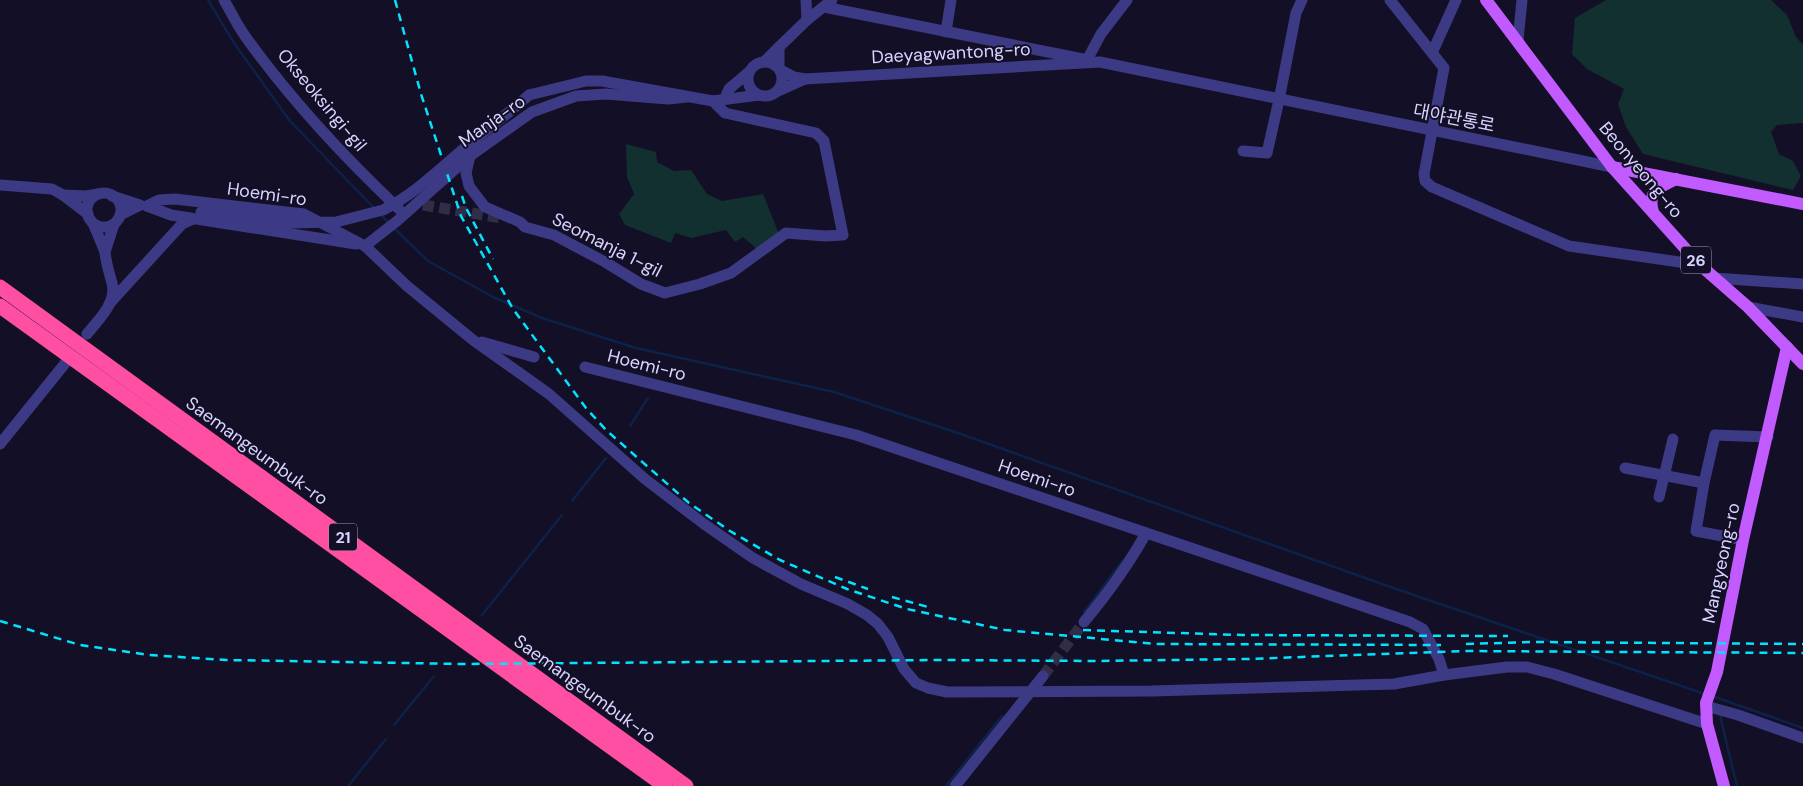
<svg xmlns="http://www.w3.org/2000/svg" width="1803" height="786" viewBox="0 0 1803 786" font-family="'DM Sans','Noto Sans KR',sans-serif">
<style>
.green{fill:#12302f}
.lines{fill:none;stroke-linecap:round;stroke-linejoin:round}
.stream{stroke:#0c2248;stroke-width:2.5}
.minor-tunnel{stroke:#312d47;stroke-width:11;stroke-dasharray:11 5.5;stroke-linecap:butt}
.minor{stroke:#3d3a85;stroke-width:11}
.major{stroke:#c25bff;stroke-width:12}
.highway{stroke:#ff4fa3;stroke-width:15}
.rail{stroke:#00e5ff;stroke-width:2.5;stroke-dasharray:8 6;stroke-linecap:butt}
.minor-bridge{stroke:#3d3a85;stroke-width:11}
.labels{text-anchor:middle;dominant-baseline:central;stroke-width:4;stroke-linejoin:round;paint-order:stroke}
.shield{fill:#130f26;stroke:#9e99be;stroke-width:1}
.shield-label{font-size:16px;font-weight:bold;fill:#d9d4ff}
.street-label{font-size:18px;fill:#d9d4ff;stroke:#130f26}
</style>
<rect width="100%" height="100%" fill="#130f26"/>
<!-- green -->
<g class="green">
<polygon points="1606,0 1771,0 1787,15 1796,37 1803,45 1803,123 1777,125 1771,132 1779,154 1793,161 1801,176 1793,190 1643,154 1626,127 1618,104 1624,89 1587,69 1572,54 1575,18"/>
<polygon points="626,144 656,152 657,162 674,171 691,170 707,194 722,201 763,194 779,234 757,249 743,237 735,242 726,230 691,238 675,233 671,243 625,225 619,214 634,194 627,177"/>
</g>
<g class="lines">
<!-- stream -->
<g class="stream">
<polyline points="208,0 234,43 290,121 375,209"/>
<polyline points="381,215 389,223"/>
<polyline points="393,227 428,261 493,297 542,318 636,348 834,392 955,432 1399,590 1705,694"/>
<polyline points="630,426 648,398"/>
<polyline points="572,501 606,458"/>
<polyline points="1084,612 1123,560"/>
<polyline points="482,615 562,515"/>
<polyline points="1712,696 1803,728"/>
<polyline points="1721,714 1721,720 1737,786"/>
<polyline points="394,725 434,676"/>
<polyline points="348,786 386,739"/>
<polyline points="946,786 1002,716"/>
</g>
<!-- minor-tunnel -->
<g class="minor-tunnel">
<polyline points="423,205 502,218"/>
<polyline points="1043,676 1084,622"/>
</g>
<!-- minor -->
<g class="minor">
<path d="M224,0C231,12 237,25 245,36C290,99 343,156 399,209"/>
<polyline points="806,0 807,20"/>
<polyline points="1390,0 1444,68 1424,174 1425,181 1432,187 1569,246 1700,265"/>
<polyline points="824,7 1083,59"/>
<polyline points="946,32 951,0"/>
<polyline points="1518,40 1522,0"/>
<polyline points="779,47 807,20 832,0"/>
<polyline points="1432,53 1456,0"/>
<polyline points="1087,60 1101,34 1127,0"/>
<circle cx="765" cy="79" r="17"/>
<polyline points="764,62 779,47 779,69 794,77 805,79 776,92"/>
<polyline points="805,79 1100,62 1612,167"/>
<polyline points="529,95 586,81 602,81 713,101 759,95"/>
<polyline points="725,98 729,89 749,72"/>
<polyline points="1243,151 1267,153 1279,100 1296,13 1302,0"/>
<polyline points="470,156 466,173 469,186 485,207 520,222 525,227 554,235 605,262 641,284 665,293 700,284 731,273 786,233 825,236 843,235 824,141 816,133 725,113 713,101"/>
<polyline points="0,185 52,189 63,195"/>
<circle cx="104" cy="210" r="17"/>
<polyline points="112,196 140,205 120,215"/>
<polyline points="147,206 159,200 175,199 304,214 365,246 407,286 473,340 549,394 645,479 704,524 753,558 801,584 848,604 867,615 878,624 888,637 904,669 916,683 928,688 947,692 1152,691 1394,684 1444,675 1507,667 1527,667 1554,674 1707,724"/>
<polyline points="147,206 171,215 356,244"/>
<polyline points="201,212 289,223"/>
<polyline points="88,214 63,195 86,196 98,194"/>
<polyline points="93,223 105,252 114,224"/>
<polyline points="365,246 397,221 470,156 532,112 576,96 606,94 668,99 687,97"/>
<polyline points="1714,278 1803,284"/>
<polyline points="109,304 182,224 193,219"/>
<polyline points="1748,307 1803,317"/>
<path d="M87,334C99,319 117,303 112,283C109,272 106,263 105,252"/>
<polyline points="482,342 534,357"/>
<polyline points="585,367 856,435 1410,622 1423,629 1439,659 1444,675"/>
<polyline points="0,444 67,361"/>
<polyline points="1625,468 1704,483"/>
<polyline points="1659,497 1673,439"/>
<polyline points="1743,540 1696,531 1704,483 1715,435 1768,437"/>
<path d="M1084,622C1108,593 1128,566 1146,533"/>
<polyline points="1706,706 1738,715 1803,738"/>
<polyline points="955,786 1043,676"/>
</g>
<!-- major -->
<g class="major">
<polyline points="1486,0 1612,167 1700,265 1748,307 1803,364"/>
<polyline points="1612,167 1803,204"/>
<path d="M1653,212C1647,190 1659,188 1676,179"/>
<polyline points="1724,786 1707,724 1706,703 1717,672 1743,540 1787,347"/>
</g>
<!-- highway -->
<g class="highway">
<polyline points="0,287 686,786"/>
<polyline points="0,306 665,786"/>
</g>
<!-- rail -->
<g class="rail">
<polyline points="395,0 421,94 461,216 513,309 586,408 606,430 689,503 730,531 780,560 847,589 907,609 1005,630 1156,644 1441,645"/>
<polyline points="462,196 466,208 493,259"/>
<polyline points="835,577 868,589"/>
<polyline points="892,597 928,607"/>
<polyline points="0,621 80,645 149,655 226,660 463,664 939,660 1094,661 1247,659 1464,651 1803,653"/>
<polyline points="1083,630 1242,635 1508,636"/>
<polyline points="1466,644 1534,642 1803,644"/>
</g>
<!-- minor-bridge -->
<path class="minor-bridge" d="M289,223L336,222L383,210C414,194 434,174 460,152C483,132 507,115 529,95"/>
</g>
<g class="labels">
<!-- shield labels -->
<g class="shield">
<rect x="1681" y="246.5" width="30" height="27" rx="4"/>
<rect x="329" y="523.5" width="28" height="27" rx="4"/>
</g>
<g class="shield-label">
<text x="1696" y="260">26</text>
<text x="343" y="537">21</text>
</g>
<!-- street labels -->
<g class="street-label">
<text transform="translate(951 53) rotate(-3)">Daeyagwantong-ro</text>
<text transform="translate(322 100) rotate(50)">Okseoksingi-gil</text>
<text transform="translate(1454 118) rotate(11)">대야관통로</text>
<text transform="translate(492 121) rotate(-35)">Manja-ro</text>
<text transform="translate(1641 170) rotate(50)">Beonyeong-ro</text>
<text transform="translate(267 194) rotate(8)">Hoemi-ro</text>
<text transform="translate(607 245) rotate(27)">Seomanja 1-gil</text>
<text transform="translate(647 365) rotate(14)">Hoemi-ro</text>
<text transform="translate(257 451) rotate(36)">Saemangeumbuk-ro</text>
<text transform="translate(1037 478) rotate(19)">Hoemi-ro</text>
<text transform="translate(1721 563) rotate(-78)">Mangyeong-ro</text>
<text transform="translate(585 689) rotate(36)">Saemangeumbuk-ro</text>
</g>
</g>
</svg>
